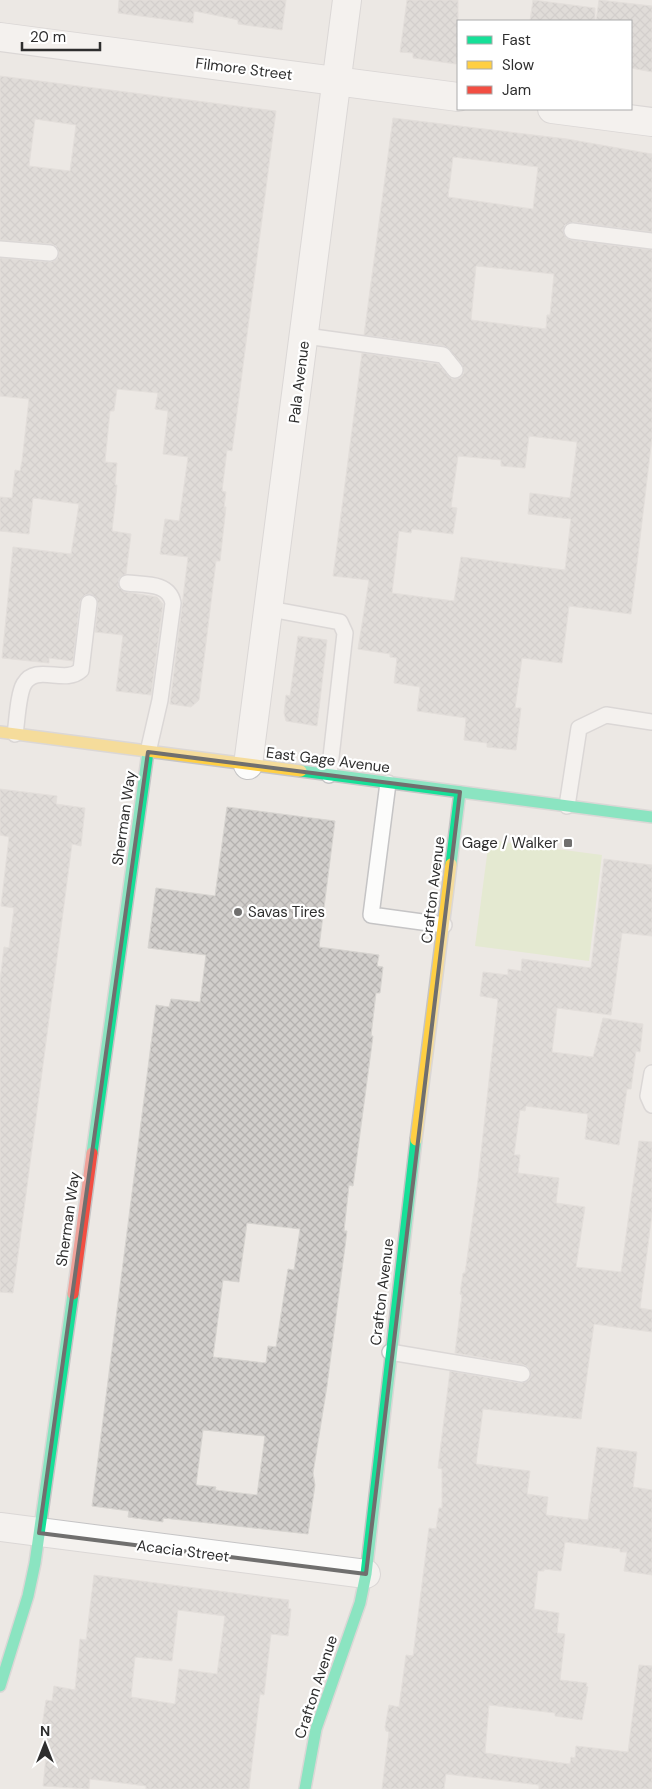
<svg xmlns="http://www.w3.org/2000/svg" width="652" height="1789" viewBox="0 0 652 1789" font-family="'DM Sans',sans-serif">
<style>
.pitch{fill:#d9eabb}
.building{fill:url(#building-cross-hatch);stroke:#d7d4d0;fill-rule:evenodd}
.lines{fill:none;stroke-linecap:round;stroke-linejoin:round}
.lane-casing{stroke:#c5c4c5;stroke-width:18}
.street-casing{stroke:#c5c4c5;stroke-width:30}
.fast-casing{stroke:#c5c4c5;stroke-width:14}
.slow-casing{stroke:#c5c4c5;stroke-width:14}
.jam-casing{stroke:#c5c4c5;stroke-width:14}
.lane{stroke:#fcfcfb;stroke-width:15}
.street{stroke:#fcfcfb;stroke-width:28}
.fast{stroke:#16e098;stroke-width:11}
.slow{stroke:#ffcf43;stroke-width:11}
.jam{stroke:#f24e42;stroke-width:11}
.marked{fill:none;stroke:#706f6e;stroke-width:4;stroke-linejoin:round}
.poi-dot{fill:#706f6e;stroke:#fff;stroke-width:2}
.labels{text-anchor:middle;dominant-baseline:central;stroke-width:4.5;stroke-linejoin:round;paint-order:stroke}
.street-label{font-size:15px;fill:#2e2e2e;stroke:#fff}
.poi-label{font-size:15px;fill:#2e2e2e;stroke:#fff;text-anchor:end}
</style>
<defs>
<pattern id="building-cross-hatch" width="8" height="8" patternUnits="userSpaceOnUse" patternTransform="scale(1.25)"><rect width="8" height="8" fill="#d1cecb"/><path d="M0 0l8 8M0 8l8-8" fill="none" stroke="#b4b1af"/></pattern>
</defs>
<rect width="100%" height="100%" fill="#ece8e4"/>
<!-- pitch -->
<polygon class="pitch" points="489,840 602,855 589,961 475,946"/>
<!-- building -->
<g class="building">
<polygon points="119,0 286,0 282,30 238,24 238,20 234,19 194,11 193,23 118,13"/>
<polygon points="407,0 458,0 458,60 456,64 413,58 413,53 400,52"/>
<polygon points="533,0 595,8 595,21 530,21"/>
<polygon points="599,0 652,6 652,72 631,68 631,21 596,21"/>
<path d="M0,76L276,111L232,451L227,450L222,491L226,492L224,507H226L220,561H216L199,700L191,707L170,704L188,557L160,554L165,519L179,521L188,457L163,454L168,411L155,409L158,393L117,389L114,411H110L105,462L117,463L115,485H117L112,531L131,534L126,574L119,578L118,587L126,592L157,597L163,604L151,695L116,691L123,635L95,632L98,604L97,599L91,594L85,595L80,601L73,661L49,658V663L2,658L13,547L71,554L79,504L33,498L29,534L0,531V497L12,498L15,470L20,471L22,461L29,399L0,396V258L50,262L57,259L59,253L56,246L51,244L0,240ZM35,119L76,125L70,171L29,166Z"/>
<path d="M393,118L567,139L652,154V232L573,222L565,225L563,230L566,238L571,240L652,250V438L631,614L569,606L562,663L522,658L515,708H521L516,750L487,747V743L464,740L466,718L417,711L420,687L394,683L397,658L390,657V654L358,649L369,580L333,576L362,353L438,364L452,379L460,378L464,373L462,364L445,346L364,335ZM453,157L538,167L533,209L448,197ZM476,266L554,274L550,315H547L546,329L471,320ZM529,436L577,442L570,498L530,493L528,514L571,519L565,570L461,557L454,601L392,593L399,531L411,533L412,529L453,534L457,508L451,507L458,456L501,460V466L525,468Z"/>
<polygon points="298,636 327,640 317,726 286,721 284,713 286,695 290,696"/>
<polygon points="0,789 57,796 56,804 85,808 81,846 72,844 13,1293 0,1292 0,981 4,947 9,948 14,908 1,906 9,837 0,835"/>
<path d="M227,807L335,821L319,947L379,955L377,966L383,967L380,993H376L371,1036H373L353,1186L349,1185L344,1231H347L327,1386L313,1473L315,1485L308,1534L163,1518V1522L128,1517L129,1511L92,1506L156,1005L169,1007L171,999L200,1002L206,955L148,948L156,888L215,896ZM247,1223L300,1229L294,1270L288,1269L276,1347L268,1346L266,1363L213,1357L223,1280L239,1282ZM203,1430L265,1436L257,1495L215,1490L216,1487L196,1485Z"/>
<polygon points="604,859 652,865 652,936 622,933 611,1015 557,1008 552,1052 593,1057 603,1018 643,1024 640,1052 636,1051 631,1089 627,1089 619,1145 585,1139 588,1114 526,1106 525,1111 520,1110 514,1155 520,1155 518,1173 559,1178 556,1203 585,1207 576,1267 621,1272 639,1141 652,1142 652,1214 640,1308 652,1310 652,1332 594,1324 581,1419 483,1409 476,1464 530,1471 527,1494 548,1497 546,1515 588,1520 597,1447 637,1452 633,1487 652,1490 652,1575 624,1571 627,1552 620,1552 620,1549 565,1542 561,1571 544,1569 544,1571 538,1571 534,1609 559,1613 557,1633 565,1634 560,1680 587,1683 586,1686 588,1687 582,1720 555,1716 555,1713 489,1705 485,1753 570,1764 571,1757 575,1758 576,1746 628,1752 639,1665 652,1666 652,1789 539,1789 539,1785 446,1774 444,1789 382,1789 389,1732 386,1731 385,1727 389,1705 399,1707 406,1655 413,1656 429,1528 436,1529 439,1508 442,1508 442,1469 438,1468 450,1371 520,1383 529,1380 531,1375 528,1367 524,1365 455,1353 462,1295 460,1294 463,1273 465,1273 478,1180 498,999 480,996 483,972 508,975 508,969 521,971 522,959 591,968"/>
<path d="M94,1575L289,1600L288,1608L291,1609L288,1636L271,1634L264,1695L260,1694L249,1789H146V1786L90,1779L89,1789L43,1786L49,1727L42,1726L46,1700L52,1701L54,1686L75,1690L80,1639L86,1640ZM178,1610L225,1616L217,1674L179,1669L175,1704L131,1697L135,1657L172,1661Z"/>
</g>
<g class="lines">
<defs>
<g id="lane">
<polyline points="572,231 652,241"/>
<polyline points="0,249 50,253"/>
<polyline points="306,336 443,355 455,370"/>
<path d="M127,583C144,585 169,582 173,603L160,700L148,752"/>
<polyline points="270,609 340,622 345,633 329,775"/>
<path d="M15,734C17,722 18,694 24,684C36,663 65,685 81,670L89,603"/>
<polyline points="388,783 371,915 444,925"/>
<polyline points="567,806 579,728 606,715 652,722"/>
<polyline points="652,1073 648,1096 652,1105"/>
<polyline points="390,1352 522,1374"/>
</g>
<g id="street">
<polyline points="0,37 458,97"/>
<polyline points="552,109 652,122"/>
<polyline points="248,765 347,0"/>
<polyline points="0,1527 366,1574"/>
</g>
<g id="fast">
<polyline points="301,771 652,817"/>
<polyline points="451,864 460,792"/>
<polyline points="92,1153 148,752"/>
<polyline points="0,1686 28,1596 35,1563 73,1294"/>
<polyline points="305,1789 316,1729 360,1603 366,1574 416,1140"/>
</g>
<g id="slow">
<polyline points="0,732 301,771"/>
<polyline points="416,1140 451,864"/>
</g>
<polyline id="jam" points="73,1294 92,1153"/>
</defs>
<!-- lane casing -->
<use href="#lane" class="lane-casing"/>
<!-- street casing -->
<use href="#street" class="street-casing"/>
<!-- fast casing -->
<use href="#fast" class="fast-casing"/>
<!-- slow casing -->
<use href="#slow" class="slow-casing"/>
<!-- jam casing -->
<use href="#jam" class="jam-casing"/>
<!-- lane -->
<use href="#lane" class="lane"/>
<!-- street -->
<use href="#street" class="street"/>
<!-- fast -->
<use href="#fast" class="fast"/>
<!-- slow -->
<use href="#slow" class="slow"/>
<!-- jam -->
<use href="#jam" class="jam"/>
</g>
<!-- marked area -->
<path d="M0 0H652V1789H0ZM148,752L460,792L366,1574L39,1533Z" fill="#ece8e4" fill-opacity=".55" fill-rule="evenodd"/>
<path class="marked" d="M148,752L460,792L366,1574L39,1533Z"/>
<!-- markers -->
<g class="poi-dot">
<rect x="563" y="838" width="10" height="10" rx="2.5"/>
<circle cx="238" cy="912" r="5"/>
</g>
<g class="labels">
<!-- street labels -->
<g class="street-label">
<text transform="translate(244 69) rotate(7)">Filmore Street</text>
<text transform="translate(299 382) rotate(-83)">Pala Avenue</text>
<text transform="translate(328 760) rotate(7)">East Gage Avenue</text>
<text transform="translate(124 818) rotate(-82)">Sherman Way</text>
<text transform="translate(433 890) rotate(-83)">Crafton Avenue</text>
<text transform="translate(68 1219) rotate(-82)">Sherman Way</text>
<text transform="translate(382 1292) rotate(-83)">Crafton Avenue</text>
<text transform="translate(183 1551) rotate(7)">Acacia Street</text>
<text transform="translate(316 1687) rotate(-72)">Crafton Avenue</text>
</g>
<!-- poi labels -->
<g class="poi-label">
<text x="558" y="843">Gage / Walker</text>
<text x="248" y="912" text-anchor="start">Savas Tires</text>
</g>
</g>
<!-- legend -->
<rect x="457" y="20" width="175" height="90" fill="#ffffff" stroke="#ababab"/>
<rect x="467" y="36" width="25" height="8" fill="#16e098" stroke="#ababab"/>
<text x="502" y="45" font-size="15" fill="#2e2e2e">Fast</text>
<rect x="467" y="61" width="25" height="8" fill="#ffcf43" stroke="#ababab"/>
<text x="502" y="70" font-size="15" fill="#2e2e2e">Slow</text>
<rect x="467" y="86" width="25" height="8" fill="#f24e42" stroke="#ababab"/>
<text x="502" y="95" font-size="15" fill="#2e2e2e">Jam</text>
<!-- north arrow -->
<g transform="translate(45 1744)" stroke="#ffffff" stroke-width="4" paint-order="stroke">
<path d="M0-4L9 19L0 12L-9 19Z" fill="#2e2e2e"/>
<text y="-8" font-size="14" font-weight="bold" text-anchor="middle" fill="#2e2e2e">N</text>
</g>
<!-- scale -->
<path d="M22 42v8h78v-8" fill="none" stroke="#2e2e2e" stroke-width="2.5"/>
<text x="30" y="42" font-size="15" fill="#2e2e2e" stroke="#ffffff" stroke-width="4" paint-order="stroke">20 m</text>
</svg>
